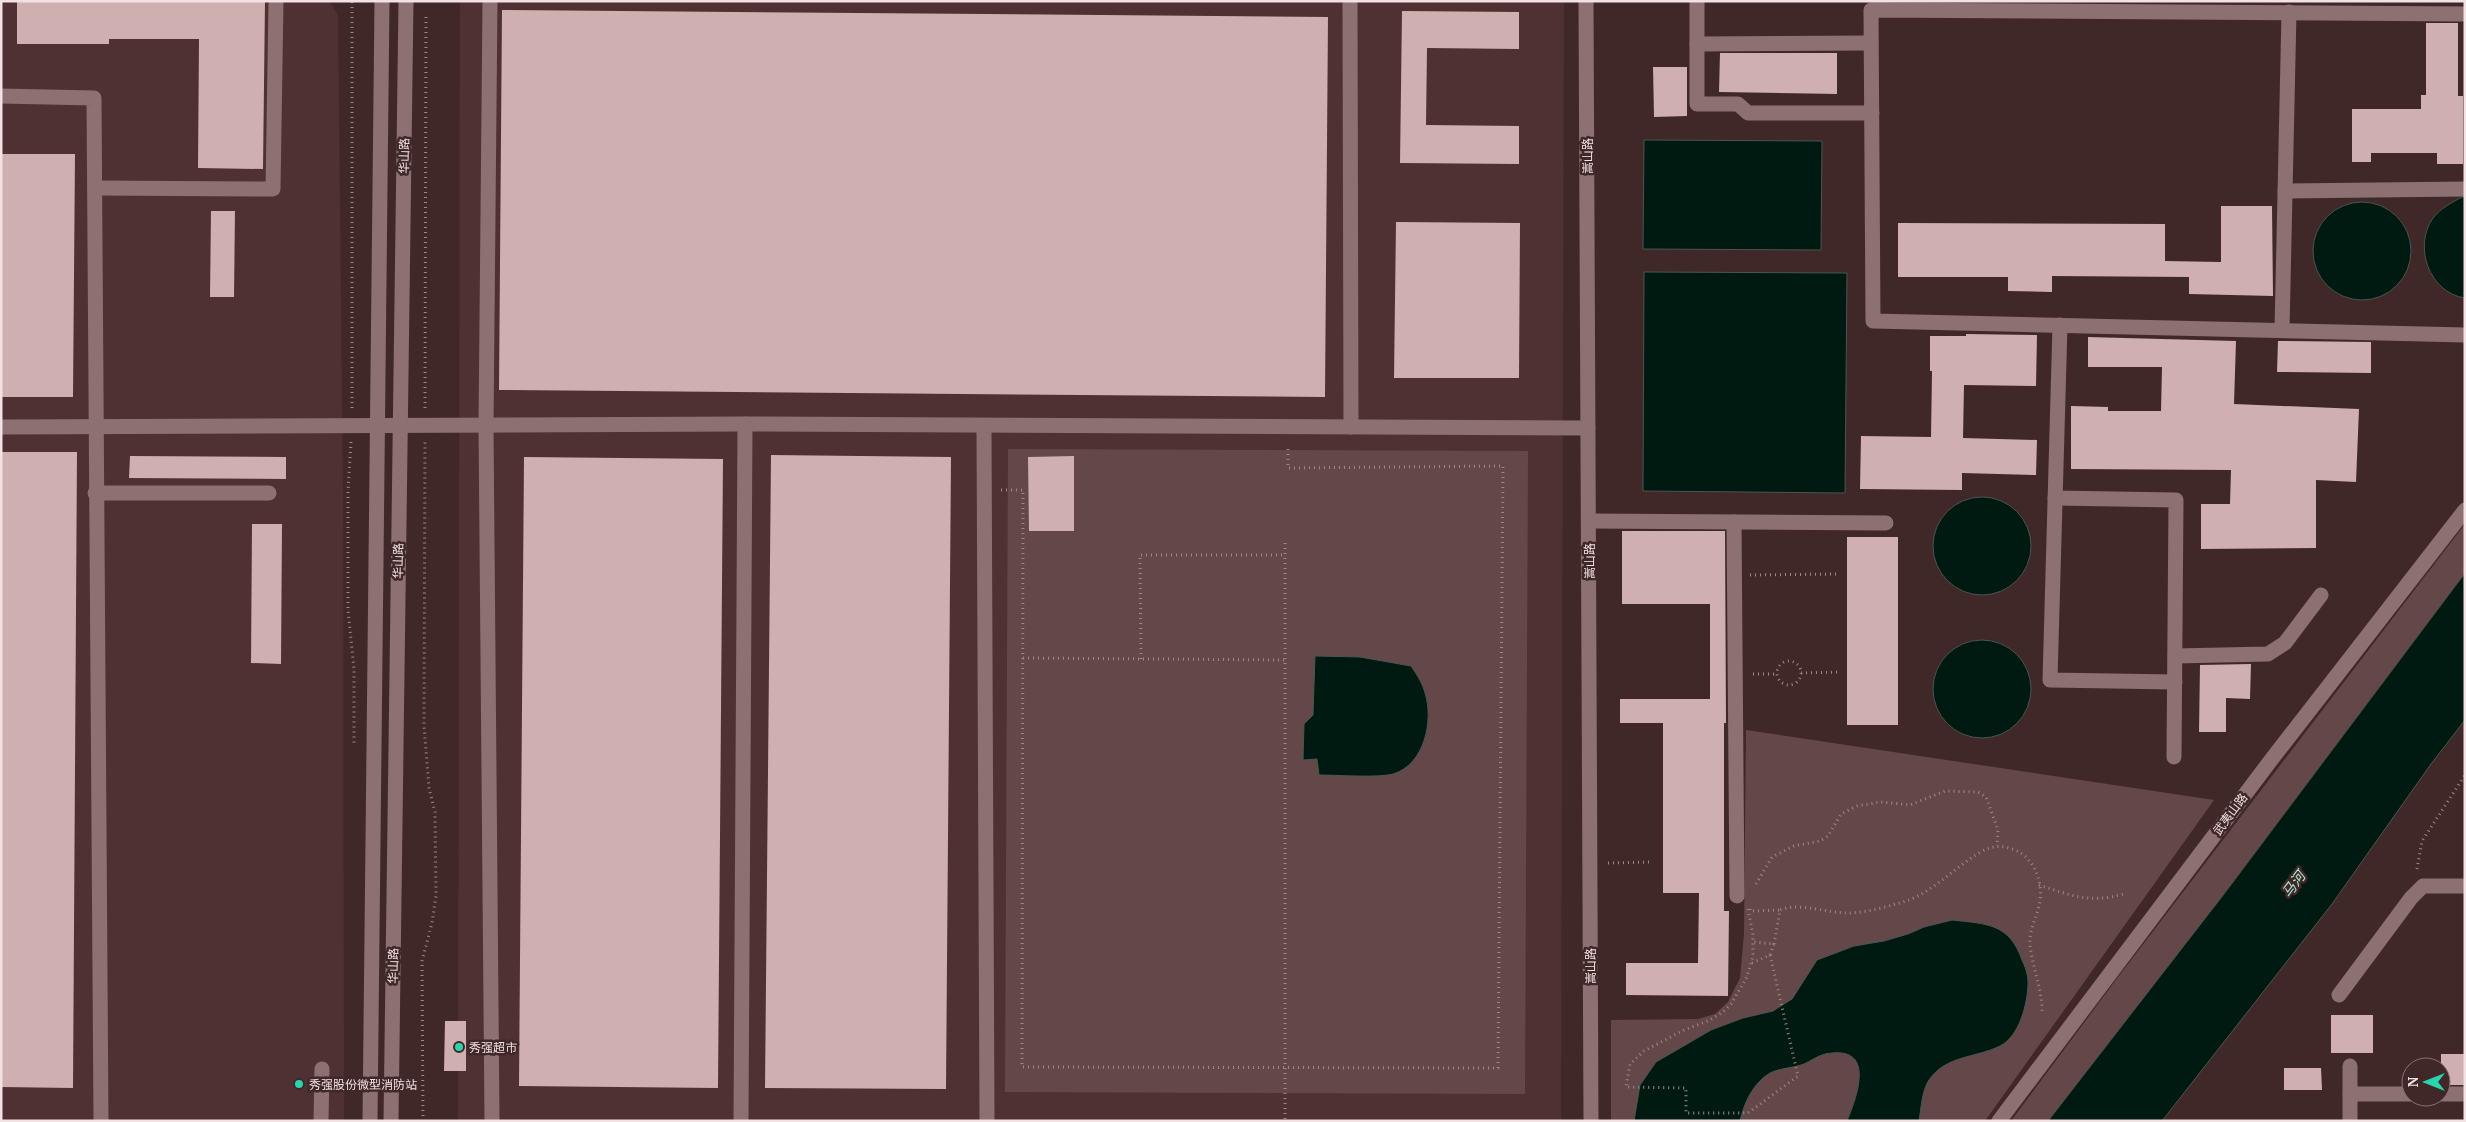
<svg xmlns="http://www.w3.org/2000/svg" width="2466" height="1122" viewBox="0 0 2466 1122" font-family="'PT Serif','Noto Sans SC',serif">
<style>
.built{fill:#4f3133}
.green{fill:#644849}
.water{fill:#001a12;stroke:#495651}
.building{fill:#cfafb0}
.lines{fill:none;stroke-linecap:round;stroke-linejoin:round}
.path{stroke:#9c8889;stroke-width:3;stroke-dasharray:1 4;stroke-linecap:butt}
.minor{stroke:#8d7071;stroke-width:15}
.poi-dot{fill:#29d5ad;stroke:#402829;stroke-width:2}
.labels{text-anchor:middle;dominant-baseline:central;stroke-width:5;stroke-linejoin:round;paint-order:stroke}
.street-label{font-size:12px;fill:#f3e2e3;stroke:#402829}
.poi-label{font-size:12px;fill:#f3e2e3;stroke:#402829;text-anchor:start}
.water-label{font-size:14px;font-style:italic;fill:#acedd7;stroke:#402829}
</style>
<rect width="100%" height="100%" fill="#402829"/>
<!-- built -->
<g class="built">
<polygon points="1,1 329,1 338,15 343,503 344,1121 1,1121"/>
<polygon points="460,1 1564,1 1561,1121 458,1121"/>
</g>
<!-- green -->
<g class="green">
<polygon points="1008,449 1528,451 1525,1094 1005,1092"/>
<polygon points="2465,524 2465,573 2224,894 2048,1121 2011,1121 2118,977"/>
<polygon points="1746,730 2214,800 1985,1121 1611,1121 1611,1020 1698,1019 1715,1014 1728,1002 1740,978 1744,934"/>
</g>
<!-- water -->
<g class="water">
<polygon points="1644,140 1822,141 1821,250 1643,249"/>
<path d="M2462,197H2465V298C2429,293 2413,246 2433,218C2441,208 2451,203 2462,197Z"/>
<circle cx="2362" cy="251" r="49"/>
<polygon points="1644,272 1847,273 1845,493 1643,491"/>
<circle cx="1982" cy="546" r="49"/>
<polygon points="2465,573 2465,720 2431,764 2332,904 2162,1121 2048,1121 2224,894"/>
<circle cx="1982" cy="689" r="49"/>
<path d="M1315,656L1360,657L1411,666C1417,675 1422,682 1425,693C1434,721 1424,765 1393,774C1378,778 1337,775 1319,775L1317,759L1303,760L1304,724L1313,715Z"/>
<path d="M1952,920C1987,924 2009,923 2022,960C2025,966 2028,975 2028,982C2028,1002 2020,1036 2000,1046C1976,1058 1946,1055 1929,1080C1922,1090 1921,1109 1919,1121H1847C1858,1094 1876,1044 1825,1054C1817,1056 1811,1061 1804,1064C1793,1068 1780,1068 1770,1073C1753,1083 1744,1103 1740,1121H1634L1640,1085L1656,1062L1711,1030L1743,1018L1773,1011L1792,999L1817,960L1854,946L1884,941L1908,934L1924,927Z"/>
</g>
<!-- building -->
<g class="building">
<polygon points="17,1 265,1 263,169 198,168 199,39 109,39 109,44 17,44"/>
<polygon points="502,10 1328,17 1325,397 499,390"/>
<polygon points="1402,11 1519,12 1519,49 1427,48 1426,125 1519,126 1519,164 1400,163"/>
<polygon points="2426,23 2458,23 2458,96 2463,96 2463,164 2437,164 2437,153 2371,153 2371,162 2352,162 2352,109 2421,109 2421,95 2426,95"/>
<polygon points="1720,53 1837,53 1837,94 1719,92"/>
<polygon points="1653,67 1687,67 1687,116 1654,117"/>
<polygon points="1,154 75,154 73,397 1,397"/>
<polygon points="2221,206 2272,206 2273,296 2189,294 2189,277 2052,276 2052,292 2008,291 2008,277 1898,277 1898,223 2165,224 2165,261 2221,262"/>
<polygon points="211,211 235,211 234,297 210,297"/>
<polygon points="1396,222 1520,223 1519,378 1394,378"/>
<polygon points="1966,334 2037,335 2036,386 1964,385 1963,438 2037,440 2036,475 1962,473 1962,490 1860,489 1861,436 1931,437 1932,371 1930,371 1930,336 1966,336"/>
<polygon points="2088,337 2236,341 2234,404 2359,409 2356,482 2316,480 2316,548 2201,549 2201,504 2230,504 2231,470 2071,469 2071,406 2108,407 2108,411 2161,411 2162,367 2088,367"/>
<polygon points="2278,341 2371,342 2371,373 2277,372"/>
<polygon points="1,452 77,452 73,1088 1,1087"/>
<polygon points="771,455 951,457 946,1089 765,1088"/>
<polygon points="130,456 286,457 286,479 129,478"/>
<polygon points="1074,456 1074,531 1029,531 1028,457"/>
<polygon points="524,457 723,459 718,1088 519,1086"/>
<polygon points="252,524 282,524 281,664 251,663"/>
<polygon points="1622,531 1725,531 1726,723 1724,723 1724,911 1729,911 1728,996 1626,995 1626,963 1698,963 1699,893 1663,893 1663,723 1620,723 1620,699 1710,699 1710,604 1622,604"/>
<rect x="1847" y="537" width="51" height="188"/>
<polygon points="2251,664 2250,699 2226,698 2226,732 2199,732 2200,665"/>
<rect x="2331" y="1015" width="42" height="38"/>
<polygon points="445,1021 466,1021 466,1071 444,1071"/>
<rect x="2441" y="1054" width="24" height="31"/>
<polygon points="2284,1068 2321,1068 2322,1090 2284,1090"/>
</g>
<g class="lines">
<!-- path -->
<g class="path">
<polyline points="352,408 352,1"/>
<polyline points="425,408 426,14"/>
<polyline points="351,442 348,490 348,610 354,669 354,745"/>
<polyline points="1001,490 1023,490 1022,1067 1498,1068 1503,466 1288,468 1288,445"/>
<polyline points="1285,543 1285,1121"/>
<polyline points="1750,575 1838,574"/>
<polyline points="1023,658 1285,660"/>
<polyline points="1141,659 1140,555 1285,555"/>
<circle cx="1789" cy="673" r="12"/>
<polyline points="1801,673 1841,672"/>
<polyline points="1753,674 1777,674"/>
<polyline points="1608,863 1650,862"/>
<polyline points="2417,869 2422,841 2465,775"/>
<polyline points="1756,884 1772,857 1794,846 1820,841 1828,836 1841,814 1857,806 1881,802 1910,805 1945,791 1978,792 1986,797 1998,830 1997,846"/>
<path d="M2039,885C2070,895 2090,904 2123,894"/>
<polyline points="1748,909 1753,935 1753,957 1746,979 1731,1004 1723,1012 1710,1020 1682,1031 1644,1051 1630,1064 1626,1087 1686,1088 1686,1113 1748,1113 1798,1076 1770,955"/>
<polyline points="1750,909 1750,911 1780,910"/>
<path d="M1774,944L1780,910C1798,902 1827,913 1847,913C1866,913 1885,907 1903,902C1932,893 1954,868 1979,853C1992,845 2002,845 2015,850C2033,857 2043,881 2040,900C2038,916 2029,928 2030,944C2032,967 2042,988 2042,1011"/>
<polyline points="1752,963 1770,955 1774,944 1754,942"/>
<polyline points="423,1121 422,961 432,923 436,896 435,812 429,788 424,725 425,442"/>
</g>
<!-- minor -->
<g class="minor">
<polyline points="490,1 486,426 492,1121"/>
<polyline points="1350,1 1351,427"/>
<polyline points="1586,1 1591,1121"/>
<polyline points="1697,1 1697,44 1871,43"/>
<polyline points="2465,14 1871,10 1873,321 2465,335"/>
<polyline points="1697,44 1697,104 1738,104 1748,113 1872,113"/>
<polyline points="1,96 94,98 101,1121"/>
<polyline points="95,188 273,189 276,1"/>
<polyline points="2285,191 2465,189"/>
<polyline points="2060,325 2050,680 2175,682"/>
<polyline points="2282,330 2289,12"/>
<polyline points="984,426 987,1121"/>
<polyline points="1,427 745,424 1588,428"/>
<polyline points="95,493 269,493"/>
<polyline points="2055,498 2176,500 2174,757"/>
<polyline points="1589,521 1886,523"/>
<polyline points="1734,522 1737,896"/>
<polyline points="2175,656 2268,654 2285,643 2321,595"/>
<polyline points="2339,995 2411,898 2423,886 2465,886"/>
<polyline points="2350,1066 2350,1121"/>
<polyline points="2350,1094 2411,1094"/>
<polyline points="2441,1094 2465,1094"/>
<polyline points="321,1121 322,1069"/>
<polyline points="370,1121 382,1"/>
<polyline points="391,1121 406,1"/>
<polyline points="741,1121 745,424"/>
<polyline points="1999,1121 2271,760 2465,510"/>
</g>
</g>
<!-- markers -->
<g class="poi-dot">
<circle cx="459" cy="1047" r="5"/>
<circle cx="299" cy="1084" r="5"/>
</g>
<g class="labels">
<!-- street labels -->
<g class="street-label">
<text transform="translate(404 156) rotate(-89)">华山路</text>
<text transform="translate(1587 156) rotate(-90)">嵩山路</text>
<text transform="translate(398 561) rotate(-89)">华山路</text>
<text transform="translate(1589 561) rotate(-90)">嵩山路</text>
<text transform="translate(2230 814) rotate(-53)">武夷山路</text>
<text transform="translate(393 966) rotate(-89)">华山路</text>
<text transform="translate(1590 966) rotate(-90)">嵩山路</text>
</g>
<!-- poi labels -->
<g class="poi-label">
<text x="469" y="1047">秀强超市</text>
<text x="309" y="1084">秀强股份微型消防站</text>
</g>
<!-- water labels -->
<g class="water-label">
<text transform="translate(2293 884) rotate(-53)">马河</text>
</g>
</g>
<!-- border -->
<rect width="2466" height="1122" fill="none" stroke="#f3e2e3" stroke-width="5"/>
<!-- north arrow -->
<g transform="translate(2426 1082) rotate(270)"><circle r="24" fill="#402829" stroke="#887273"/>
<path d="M0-4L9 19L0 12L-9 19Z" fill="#29d5ad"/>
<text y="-8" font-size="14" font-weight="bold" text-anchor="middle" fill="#f3e2e3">N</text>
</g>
</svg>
